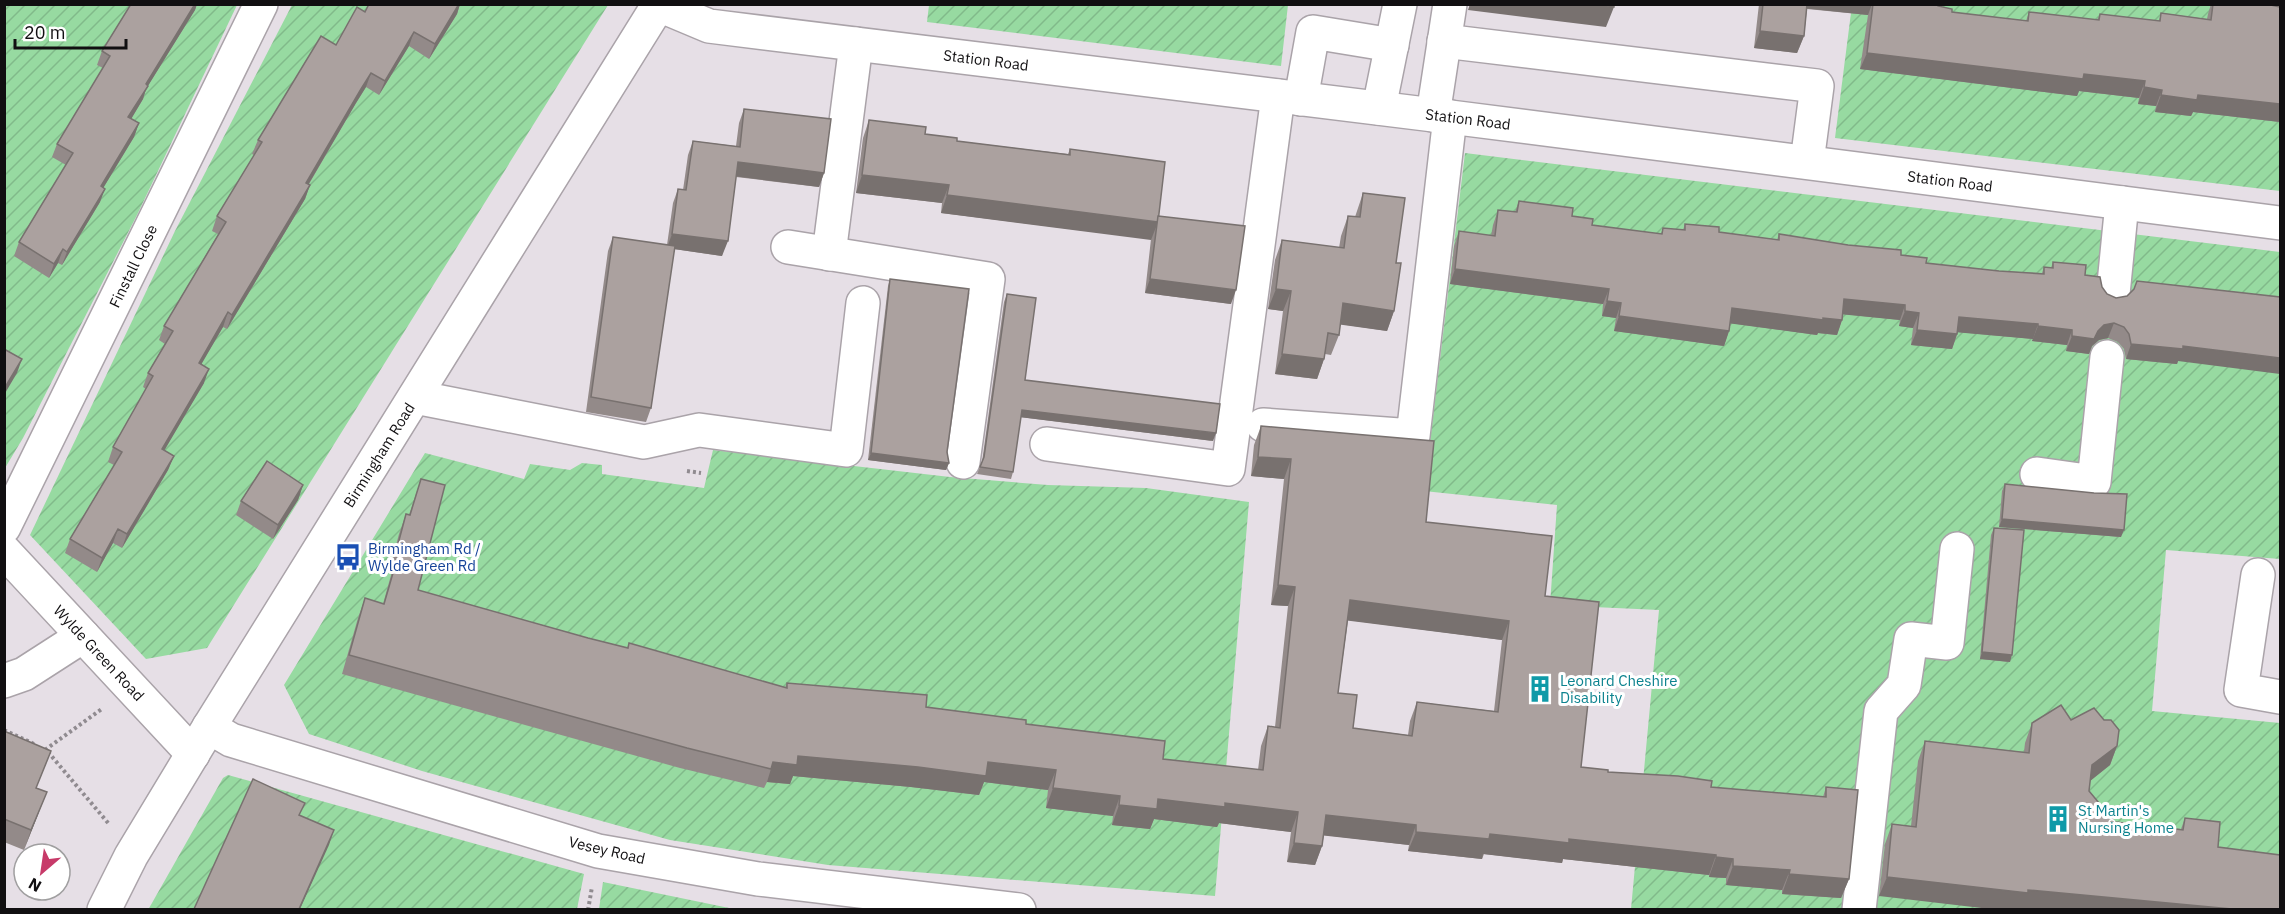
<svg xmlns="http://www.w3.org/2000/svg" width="2285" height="914" viewBox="0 0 2285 914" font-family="'IBM Plex Sans',sans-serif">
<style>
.garden{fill:url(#garden-furrows)}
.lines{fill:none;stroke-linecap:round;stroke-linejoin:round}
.minor-casing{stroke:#aaa3a9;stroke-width:36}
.major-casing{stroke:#aaa3a9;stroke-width:36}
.path{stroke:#908b90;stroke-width:4;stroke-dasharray:3 3;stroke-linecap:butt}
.minor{stroke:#fff;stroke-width:33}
.major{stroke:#fff;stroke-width:33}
.wall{fill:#938a89;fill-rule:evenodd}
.shaded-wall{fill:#78716f}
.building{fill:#aba19f;stroke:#78716f;stroke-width:1.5;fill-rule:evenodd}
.labels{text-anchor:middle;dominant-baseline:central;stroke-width:6;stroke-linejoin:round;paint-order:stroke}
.street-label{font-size:15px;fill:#110f11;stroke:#fff}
.transit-label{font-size:15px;fill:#164399;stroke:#fff;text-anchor:start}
.culture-label{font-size:15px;fill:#0d838f;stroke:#fff;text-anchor:start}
</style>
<defs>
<pattern id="garden-furrows" width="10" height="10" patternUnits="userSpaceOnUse" patternTransform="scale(1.5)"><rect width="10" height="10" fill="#97daa1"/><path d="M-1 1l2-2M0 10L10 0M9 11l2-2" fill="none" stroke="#81ba8a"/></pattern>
</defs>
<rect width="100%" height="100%" fill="#e6dfe6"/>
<!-- garden -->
<g class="garden">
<polygon points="5,5 237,5 137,215 23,438 5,468"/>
<polygon points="292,5 608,5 207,648 146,659 30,535 175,231"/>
<polygon points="929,5 929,4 1288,5 1281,66 927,22"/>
<polygon points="1852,5 2280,5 2280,191 1835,138"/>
<polygon points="1465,153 2280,252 2280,559 2166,550 2152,711 2280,723 2280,909 1631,909 1659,610 1550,605 1557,505 1424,491"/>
<polygon points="713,450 950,477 1048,485 1146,488 1249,502 1215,896 828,865 670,840 422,771 309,734 284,685 425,453 524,479 530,464 570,470 582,463 602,465 602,474 704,488"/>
<polygon points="228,775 584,874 577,909 148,910 223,778"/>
<polygon points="603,882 734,909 599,909"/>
</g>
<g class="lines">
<defs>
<g id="minor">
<polyline points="659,5 709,26 1450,117 2280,223"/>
<polyline points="1444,41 1817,86 1807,162"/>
<polyline points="1301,99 1313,32 1392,45"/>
<polyline points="1379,108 1400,4"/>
<polyline points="1433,115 1450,4"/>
<polyline points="788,247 988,279 963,462"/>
<polyline points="829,254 856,44"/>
<polyline points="2113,294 2122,203"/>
<polyline points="415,397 644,442 699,430 846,450 863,303"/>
<polyline points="1263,425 1413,436 1450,117"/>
<polyline points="1047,444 1228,469 1278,96"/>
<polyline points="2037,474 2094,482 2107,357"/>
<polyline points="4,527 261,4"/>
<polyline points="4,551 193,754"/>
<polyline points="2258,575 2241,690 2280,697"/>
<polyline points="4,681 24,674 83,636"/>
<polyline points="209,727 231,740 598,851 758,879 1019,910"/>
<polyline points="1859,910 1881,711 1904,685 1911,639 1947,643 1957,549"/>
</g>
<polyline id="major" points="104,910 131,856 209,727 659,4"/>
</defs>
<!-- minor casing -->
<use href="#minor" class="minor-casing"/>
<!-- major casing -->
<use href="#major" class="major-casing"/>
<!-- path -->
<g class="path">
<polyline points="687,471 701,473"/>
<polyline points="4,730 34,744"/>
<polyline points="45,750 103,708"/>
<polyline points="48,752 109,824"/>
<polyline points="588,910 592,887"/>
</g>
<!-- minor -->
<use href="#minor" class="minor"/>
<!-- major -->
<use href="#major" class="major"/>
</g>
<!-- wall -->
<g class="wall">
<polygon points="131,4 197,4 195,10 146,89 143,99 131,119 139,123 134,137 103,188 100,202 62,265 58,263 49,278 14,256 19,242 66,165 52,157 57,144 103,68 97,65 102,51"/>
<polygon points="460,4 457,14 429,59 409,46 379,95 366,87 356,103 309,184 310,185 305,199 227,329 223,327 201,364 204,383 164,450 174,456 168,470 122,548 113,543 97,572 65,553 70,539 114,465 108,462 113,447 146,389 143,387 148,373 165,344 159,340 164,326 218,234 212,231 217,216 254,155 252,154 258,140 336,45 365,12"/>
<polygon points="1759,4 1938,4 1938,6 1952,12 2026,21 2029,12 2097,20 2100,14 2159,21 2161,13 2207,19 2208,14 2211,4 2266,4 2280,7 2280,122 2193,112 2191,116 2155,112 2156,106 2138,104 2139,98 2079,91 2077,96 1860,69 1868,15 1807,9 1804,36 1797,53 1754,48"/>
<polygon points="744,109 824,173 819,187 736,177 722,256 674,249 651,408 646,422 586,412 608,251 613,237 667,245 673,203 678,189 683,190 688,155 693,141 736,146 739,123"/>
<polygon points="869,120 925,134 957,141 1068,154 1070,149 1158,216 1231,304 1145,293 1151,239 941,213 942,203 856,193 863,138"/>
<polygon points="1363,193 1396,263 1394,311 1387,331 1340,324 1339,335 1331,355 1325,354 1324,359 1317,379 1275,374 1283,311 1268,309 1275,260 1282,240 1339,248 1341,236 1348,216 1355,217"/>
<polygon points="1519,201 1572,216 1592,225 1661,234 1663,228 1683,230 1685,224 1719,232 1777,240 1779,234 1901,255 1926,263 1999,271 2042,273 2044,267 2051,268 2053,262 2085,275 2102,287 2107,294 2178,361 2177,364 2126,359 2124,349 2118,342 2108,338 2099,340 2092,346 2089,354 2066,351 2067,345 2032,341 2033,339 1958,332 1952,349 1911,345 1913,328 1899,326 1900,320 1843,314 1842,320 1837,335 1818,333 1817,335 1730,323 1729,331 1724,346 1614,331 1616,318 1602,316 1603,304 1450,284 1454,246 1459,231 1491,236 1493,225 1498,210 1515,212"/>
<polygon points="890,279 947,452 949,463 946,470 868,460 888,286"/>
<polygon points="1007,294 1025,380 1213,441 1020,417 1013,472 1011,479 977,474 982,462 1004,302"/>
<path d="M1261,426L1426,522L1545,596L1581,767L1608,772L1711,787L1823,797L1826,787L1849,879L1841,898L1782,894V890L1726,885V878L1709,877V875L1563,859L1562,863L1484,854L1482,859L1408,851L1409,845L1324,835L1322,846L1315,865L1287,862L1291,832L1219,823L1217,827L1154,819L1150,829L1112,825L1113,816L1046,808L1048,790L984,782L979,795L911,787L793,776L790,784L767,782L764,788L680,768L342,674L358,618L365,598L383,604L393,568L390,567L399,534L406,514L409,515L421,479L418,590L588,638L785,688L787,683L926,707L1026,724L1163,759L1258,770L1261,746L1268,726L1275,727L1288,606L1271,605L1284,479L1251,476L1254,445ZM1348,620L1502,640L1494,711L1417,702L1410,721L1408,735L1353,728L1338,693Z"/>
<polygon points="2005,484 2121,537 1999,527 2002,491"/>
<polygon points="303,485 298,500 273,539 236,515 241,501"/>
<polygon points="1994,528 2010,662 1980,659 1991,535"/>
<polygon points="2071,720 2117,746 2110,765 2090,781 2089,791 2115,822 2181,829 2185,818 2218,847 1879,896 1885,844 1892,824 1911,826 1918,761 1925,741 2024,752 2025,743 2032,723"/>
<polygon points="4,731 51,751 36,788 39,812 24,850 4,842"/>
</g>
<!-- shaded-wall -->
<g class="shaded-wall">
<polygon points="195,4 197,4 195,10 146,89 143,99 124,131 128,117 146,84"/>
<polygon points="459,4 460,4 457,14 429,59 435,44"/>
<polygon points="1470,4 1593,4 1614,7 1606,27 1468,10"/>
<polygon points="1804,4 1872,4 1868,15 1802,8"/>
<polygon points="1760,31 1804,36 1797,53 1754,48"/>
<polygon points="414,32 409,46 379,95 385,81"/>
<polygon points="1867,53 2084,74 2145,81 2139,98 2079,91 2077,96 1860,69"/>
<polygon points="371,73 366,87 356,103 301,197 306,183 361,89"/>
<polygon points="2144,87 2162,90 2156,106 2138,104"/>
<polygon points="2161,95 2198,95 2280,104 2280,122 2193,112 2191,116 2155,112"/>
<polygon points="139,123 134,137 96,200 101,186"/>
<polygon points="738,162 824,173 819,187 733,176"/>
<polygon points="862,175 949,185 942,203 856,193"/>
<polygon points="310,185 305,199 227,329 232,315"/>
<polygon points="105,189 100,202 62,265 67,252"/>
<polygon points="947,195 1158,222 1151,240 941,213"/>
<polygon points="672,234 728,241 722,256 667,248"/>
<polygon points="63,249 58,263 49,278 54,264"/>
<polygon points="1455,269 1609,289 1603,304 1450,284"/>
<polygon points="1150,279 1236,290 1231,304 1145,293"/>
<polygon points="1276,289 1291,291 1283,311 1268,309"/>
<polygon points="1844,299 1905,305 1900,320 1839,314"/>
<polygon points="1607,301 1621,303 1616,318 1602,316"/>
<polygon points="1343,303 1394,311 1387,331 1336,324"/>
<polygon points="1732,308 1823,318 1842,320 1837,335 1818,333 1817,335 1727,323"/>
<polygon points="1905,311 1919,313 1913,328 1899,326"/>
<polygon points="228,312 223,327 194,377 199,363"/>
<polygon points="1619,316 1729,331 1724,346 1614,331"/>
<polygon points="1959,317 2038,324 2033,339 1954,332"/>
<polygon points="2114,323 2108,338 2099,340 2092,346 2089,354 2066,351 2072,336 2098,331 2104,325"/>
<polygon points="2038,326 2072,330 2067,345 2032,341"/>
<polygon points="1917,330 1957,334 1952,349 1911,345"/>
<polygon points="2131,344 2183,346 2280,358 2280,374 2178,361 2177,364 2126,359"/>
<polygon points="1282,354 1324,359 1317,379 1275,374"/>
<polygon points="22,359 17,373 4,395 4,389"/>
<polygon points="209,369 204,383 157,463 162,449"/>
<polygon points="1022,410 1216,433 1213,441 1019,417"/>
<polygon points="871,453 949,463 946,470 868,460"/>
<polygon points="174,456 168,470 122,548 127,534"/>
<polygon points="1258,457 1291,459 1284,479 1251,476"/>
<polygon points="303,485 298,500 273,539 278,525"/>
<polygon points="2002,519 2124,530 2121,537 1999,527"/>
<polygon points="118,529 113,543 97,572 102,558"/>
<polygon points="1278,585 1295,587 1288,606 1271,605"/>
<polygon points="1350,600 1509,621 1502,640 1343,620"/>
<polygon points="1982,652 2012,655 2010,662 1980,659"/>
<polygon points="2117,746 2110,765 2085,785 2092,765"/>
<polygon points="798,756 988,762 1056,770 1048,790 984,782 979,795 911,787 793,776 790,784 767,782 773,762"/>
<polygon points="1053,788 1120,796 1113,816 1046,808"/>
<polygon points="47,792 39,812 24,850 31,830"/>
<polygon points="1158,799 1225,803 1298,812 1291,832 1219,823 1217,827 1154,819 1150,829 1112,825 1119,805"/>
<polygon points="1326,815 1416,825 1409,845 1319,835"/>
<polygon points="334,830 329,845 300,909 299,909"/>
<polygon points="1416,832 1490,834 1569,839 1716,855 1709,875 1563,859 1562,863 1483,854 1482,859 1408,851"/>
<polygon points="1294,843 1322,846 1315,865 1287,862"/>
<polygon points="1716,857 1733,859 1726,878 1709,877"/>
<polygon points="1733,866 1790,870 1782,890 1726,885"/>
<polygon points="1789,874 1849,879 1841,898 1782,894"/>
<polygon points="1887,877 2028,890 2232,909 1990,909 1879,896"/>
</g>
<!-- building -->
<g class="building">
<polygon points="131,4 195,4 146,84 148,86 128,117 139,123 101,186 105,189 67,252 63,249 54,264 19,242 73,153 57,144 110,56 102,51"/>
<polygon points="369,4 459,4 435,44 414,32 385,81 371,73 361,89 306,183 310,185 232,315 228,312 199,363 209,369 162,449 174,456 127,534 118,529 102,558 70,539 122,452 113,447 153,376 148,373 173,331 164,326 226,222 217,216 262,142 258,140 321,36 336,45 357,7 365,12"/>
<polygon points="1593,4 1614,4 1614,7"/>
<polygon points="1763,4 1807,4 1804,36 1760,31"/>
<polygon points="1873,4 1938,4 1938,6 1952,9 1952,12 2028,21 2029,12 2099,20 2100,14 2160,21 2161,13 2211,20 2213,4 2266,4 2280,7 2280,104 2198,95 2197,100 2161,95 2162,90 2144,87 2145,81 2084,74 2083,79 1867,53"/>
<polygon points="744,109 831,119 824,173 738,162 728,241 672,234 678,189 686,190 693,141 740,147"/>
<polygon points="869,120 926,127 925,134 957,138 957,141 1070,155 1070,149 1165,162 1158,222 947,195 949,185 862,175"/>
<polygon points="1363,193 1405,198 1396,263 1401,263 1394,311 1343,303 1339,335 1328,333 1324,359 1282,354 1291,291 1276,289 1282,240 1344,248 1348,216 1360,217"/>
<polygon points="1519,201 1573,208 1572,216 1593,219 1592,225 1662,234 1663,228 1685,230 1685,224 1719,227 1719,232 1779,240 1779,234 1848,245 1901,250 1901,255 1927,258 1926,263 1999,271 2044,274 2044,267 2053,268 2053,262 2086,265 2085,275 2100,277 2102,287 2107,294 2116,298 2127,296 2134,289 2137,281 2280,297 2280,358 2183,346 2183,349 2131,344 2129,334 2124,327 2114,323 2104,325 2098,331 2094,339 2072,336 2072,330 2038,326 2038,324 1959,317 1957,334 1917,330 1919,313 1905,311 1905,305 1844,299 1842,320 1823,318 1823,320 1732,308 1729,331 1619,316 1621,303 1607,301 1609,289 1455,269 1459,231 1495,236 1498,210 1517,212"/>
<polygon points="1158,216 1245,226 1236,290 1150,279"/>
<polygon points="613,237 675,246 651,408 591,397"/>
<polygon points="890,279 969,289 947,452 949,463 871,453"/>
<polygon points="1007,294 1036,298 1025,380 1220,404 1216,433 1022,410 1013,472 980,467 984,457"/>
<polygon points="4,349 22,359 4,389"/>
<path d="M1261,426L1434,441L1426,522L1552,536L1545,596L1599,602L1581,767L1608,770V772L1678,776L1712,781L1711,787L1826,797V787L1858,790L1849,879L1789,874L1790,870L1733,866V859L1716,857V855L1569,839V843L1490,834L1489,839L1416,832V825L1326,815L1322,846L1294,843L1298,812L1225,803V807L1158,799L1157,809L1119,805L1120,796L1053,788L1056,770L988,762L986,776L918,767L798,756L797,765L773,762L771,769L687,748L349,655L365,598L384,604L400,549L397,548L406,514L410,515L421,479L445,485L418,590L588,638L628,648L629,643L787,688V683L927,695L926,707L1026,720V724L1165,741L1163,759L1263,770L1268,726L1280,728L1295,587L1278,585L1291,459L1258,457ZM1350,600L1509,621L1498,712L1417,702L1412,736L1353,728L1357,695L1338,693Z"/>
<polygon points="267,461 303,485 278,525 241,501"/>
<polygon points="2005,484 2094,493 2127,494 2124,530 2002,519"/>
<polygon points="1994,528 2024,530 2012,655 1982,652"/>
<polygon points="2061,705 2071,720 2094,708 2104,720 2111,720 2119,730 2117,746 2092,765 2089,791 2115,822 2183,830 2185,818 2220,822 2218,847 2280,855 2280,909 2232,909 2028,890 2028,893 1887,877 1892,824 1916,827 1925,741 2029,753 2032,723"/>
<polygon points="4,731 51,751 36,788 47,792 31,830 4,819"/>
<polygon points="253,779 305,803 299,815 334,830 299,909 194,909"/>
</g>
<!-- icons -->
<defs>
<symbol id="bus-bare" viewBox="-9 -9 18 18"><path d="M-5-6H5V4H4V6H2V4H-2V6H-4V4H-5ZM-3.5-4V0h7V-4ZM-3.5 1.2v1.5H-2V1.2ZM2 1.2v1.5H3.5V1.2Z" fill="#1a4fb4" stroke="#fff" stroke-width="2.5" paint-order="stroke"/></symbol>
<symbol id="building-bare" viewBox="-9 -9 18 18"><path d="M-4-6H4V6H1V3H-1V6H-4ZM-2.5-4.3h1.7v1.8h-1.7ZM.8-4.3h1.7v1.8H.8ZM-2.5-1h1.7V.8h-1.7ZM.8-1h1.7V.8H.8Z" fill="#0f9aa8" stroke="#fff" stroke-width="2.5" paint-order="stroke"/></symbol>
</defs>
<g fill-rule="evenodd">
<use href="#bus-bare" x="329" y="538" width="38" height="38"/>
<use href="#building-bare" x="1521" y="670" width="38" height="38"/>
<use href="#building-bare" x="2039" y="800" width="38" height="38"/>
</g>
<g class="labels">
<!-- street labels -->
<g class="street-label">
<text transform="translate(986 60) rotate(7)">Station Road</text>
<text transform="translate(1468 119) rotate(7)">Station Road</text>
<text transform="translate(1950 181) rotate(7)">Station Road</text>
<text transform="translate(133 266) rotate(-64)">Finstall Close</text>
<text transform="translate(379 455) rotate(-58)">Birmingham Road</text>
<text transform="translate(99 653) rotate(47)">Wylde Green Road</text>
<text transform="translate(607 850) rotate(13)">Vesey Road</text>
</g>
<!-- transit labels -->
<g class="transit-label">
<text x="368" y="548">Birmingham Rd /<tspan x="368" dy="17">Wylde Green Rd</tspan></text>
</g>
<!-- culture labels -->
<g class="culture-label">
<text x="1560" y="680">Leonard Cheshire<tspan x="1560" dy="17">Disability</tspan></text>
<text x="2078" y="810">St Martin's<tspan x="2078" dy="17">Nursing Home</tspan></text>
</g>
</g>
<!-- border -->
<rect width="2285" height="914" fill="none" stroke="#110f11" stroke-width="12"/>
<!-- north arrow -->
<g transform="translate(42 872) rotate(209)"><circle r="28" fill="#ffffff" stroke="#a09fa0" stroke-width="1.5"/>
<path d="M0-4.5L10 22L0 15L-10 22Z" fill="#c73a69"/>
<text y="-9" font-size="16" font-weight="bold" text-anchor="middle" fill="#110f11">N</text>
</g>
<!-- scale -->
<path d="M15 39v9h111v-9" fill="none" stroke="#110f11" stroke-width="3"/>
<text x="24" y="39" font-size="18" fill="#110f11" stroke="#ffffff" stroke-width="4.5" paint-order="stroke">20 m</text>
</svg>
